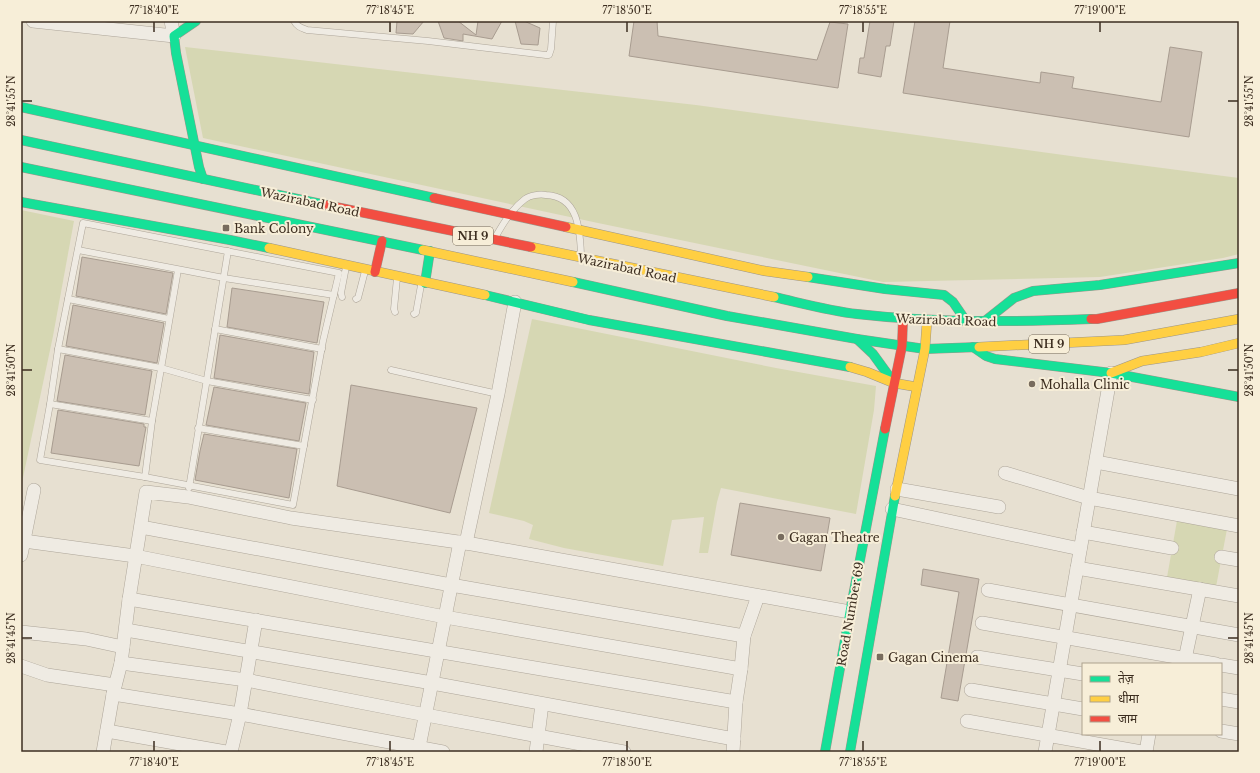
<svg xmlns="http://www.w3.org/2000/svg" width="1260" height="773" viewBox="0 0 1260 773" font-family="'Libre Baskerville','Noto Sans Devanagari',serif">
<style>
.green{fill:#d6d7b3}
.building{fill:#cbbfb2;stroke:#a89c90}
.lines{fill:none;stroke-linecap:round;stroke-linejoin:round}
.lane-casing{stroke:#ada599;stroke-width:7}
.street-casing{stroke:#ada599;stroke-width:14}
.fast-casing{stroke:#9c958a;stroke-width:10}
.slow-casing{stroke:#9c958a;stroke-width:10}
.jam-casing{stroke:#9c958a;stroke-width:10}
.lane{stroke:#efebe3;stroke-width:6}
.street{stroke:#efebe3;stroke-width:13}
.fast{stroke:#16e098;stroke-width:9}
.slow{stroke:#ffcf43;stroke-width:9}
.jam{stroke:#f24e42;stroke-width:9}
.ticks{fill:none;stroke:#3d2e20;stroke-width:1.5}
.poi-dot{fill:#786c5e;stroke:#f7eed8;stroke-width:1.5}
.labels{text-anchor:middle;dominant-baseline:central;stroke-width:4;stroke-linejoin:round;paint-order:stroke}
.shield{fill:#f7eed8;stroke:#756857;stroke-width:1}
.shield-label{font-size:11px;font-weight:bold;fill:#3d2e20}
.street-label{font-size:12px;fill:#3d2e20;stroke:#f7eed8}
.poi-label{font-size:12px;fill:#3d2e20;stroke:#f7eed8;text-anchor:start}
.neatline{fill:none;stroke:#3d2e20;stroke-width:1.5}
.ticks-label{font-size:10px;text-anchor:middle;fill:#3d2e20}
</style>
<rect width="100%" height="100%" fill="#e7e0d1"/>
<!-- green -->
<g class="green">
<polygon points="185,47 696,105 1078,157 1239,178 1239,254 1223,258 1100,277 883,282 598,223 203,138"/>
<polygon points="21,210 74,221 53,336 21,487"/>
<polygon points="532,319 776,368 876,386 874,410 856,514 721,488 717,502 708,553 699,553 704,517 672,520 663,566 564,548 529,539 533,525 524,521 489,513"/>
<polygon points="1178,515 1228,524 1215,592 1166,583"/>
</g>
<!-- building -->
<g class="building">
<polygon points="397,21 424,21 413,34 396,33"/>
<polygon points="438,21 458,21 476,35 478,21 502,21 492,39 463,34 463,41 444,38"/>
<polygon points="515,21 524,21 540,28 538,45 521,44"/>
<polygon points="634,21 657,21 658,36 817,60 830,22 848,24 838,88 629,56"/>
<polygon points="870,21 894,21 890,46 886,46 881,77 858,73 860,58 864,58"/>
<polygon points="915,21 950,21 943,68 1040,83 1041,72 1074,77 1072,88 1161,102 1170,47 1202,52 1189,137 903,93"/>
<polygon points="82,257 173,273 166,314 76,296"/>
<polygon points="232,288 324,302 317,343 227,327"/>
<polygon points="73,305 164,323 157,363 66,346"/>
<polygon points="220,335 314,352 309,394 214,378"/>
<polygon points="65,355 152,371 145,415 57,401"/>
<polygon points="351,385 477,408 450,513 337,486"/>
<polygon points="214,387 306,403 299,441 206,425"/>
<polygon points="58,410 144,424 144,427 146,427 139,466 51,453"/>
<polygon points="204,434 297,449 289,498 195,480 200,451"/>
<polygon points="740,503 830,518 821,571 731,555"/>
<polygon points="923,569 979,579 958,701 941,698 959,592 921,585"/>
</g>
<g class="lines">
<defs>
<g id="lane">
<path d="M294,21C297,27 302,28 307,30L428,41L546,55H549L551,49L553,21"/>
<polygon points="83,223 339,273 323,341 293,505 145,477 40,460 50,404 58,349"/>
<path d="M496,236C504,222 512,209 525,199C530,195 540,194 546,195C578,196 580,230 581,254"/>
<polyline points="78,250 224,278 334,295"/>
<polyline points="342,297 341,293 346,267"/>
<polyline points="68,299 169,319"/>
<polyline points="356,299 358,298 365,271"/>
<polyline points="395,312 394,309 397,278"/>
<polyline points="414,314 416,313 421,285"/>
<polyline points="215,329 322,349"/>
<polyline points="58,349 161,368 207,381 313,400"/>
<polyline points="391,370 498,394"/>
<polyline points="50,404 152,421"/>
<polyline points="198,428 304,446"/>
<polyline points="145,477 152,421 178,270"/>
<polyline points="189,488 228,251"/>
</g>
<g id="street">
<polyline points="33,21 174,36 171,21"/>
<polyline points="1096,462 1239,489"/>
<polyline points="1005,473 1089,498 1239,526"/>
<polyline points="897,489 999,507"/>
<polyline points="892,509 1080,549"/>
<polyline points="141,527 451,585 744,636"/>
<polyline points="1083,532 1172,548"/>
<polyline points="24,541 135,556 445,617 741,669"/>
<polyline points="466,543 498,394 515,302"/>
<polyline points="21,555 34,490"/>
<polyline points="1221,557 1239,560"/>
<polyline points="1077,568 1239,596"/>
<polyline points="988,590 1239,635"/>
<polyline points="129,599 736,702"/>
<polyline points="982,623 1216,664"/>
<polyline points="126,630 432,683 734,739"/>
<polyline points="21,632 86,639 123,647"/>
<polyline points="977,657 1083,674"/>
<polyline points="121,663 246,680 426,715 624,752"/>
<polyline points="1187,664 1185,659 1200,589"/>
<polyline points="1221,665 1239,668"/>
<polyline points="21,666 47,675 115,685"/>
<polyline points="971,690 1083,709"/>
<polyline points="113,694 240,714 443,752"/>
<polyline points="1221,699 1239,702"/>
<polyline points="967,721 1142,752"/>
<polyline points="107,731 226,752"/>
<polyline points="1221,731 1239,734"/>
<polyline points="103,752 113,694 121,663 129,599 146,492 188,497 291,518 472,544 850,612"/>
<polyline points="231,752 240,714 256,620"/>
<polyline points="418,752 460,542"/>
<polyline points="536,752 542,704"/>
<polyline points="733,752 736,702 741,669 744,636 758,596"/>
<polyline points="1045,752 1111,373"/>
<polyline points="1146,752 1149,734"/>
</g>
<g id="fast">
<polyline points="196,21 174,36 176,53 199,167 203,179"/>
<polyline points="21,107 434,198"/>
<polyline points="21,140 326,205"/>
<polyline points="21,167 423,250"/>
<polyline points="21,202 230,240 269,248"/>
<polyline points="808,277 885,289 944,295 953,302 966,321"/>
<polyline points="573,282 727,316 857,339 925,349 979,347"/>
<polyline points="425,283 430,251"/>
<polyline points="485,295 589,320 850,367"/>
<path d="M774,297C801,303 830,311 857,314C935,323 1013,322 1091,319"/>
<polyline points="985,321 1014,298 1033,291 1100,285 1239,263"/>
<polyline points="857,339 873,354 894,383"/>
<polyline points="973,347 986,356 995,359 1111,373 1239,397"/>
<polyline points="825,752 850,612 885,429"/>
<polyline points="850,752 895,496"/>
</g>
<g id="slow">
<polyline points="566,227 765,271 808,277"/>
<polyline points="531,247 774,297"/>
<polyline points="269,248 485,295"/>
<polyline points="423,250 573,282"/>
<polyline points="979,347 1124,340 1239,319"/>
<polyline points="850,367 867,372 894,383 917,387"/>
<polyline points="1111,373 1142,361 1201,352 1239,343"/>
<polyline points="895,496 925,349 927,321"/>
</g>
<g id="jam">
<polyline points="434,198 566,227"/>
<polyline points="326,205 531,247"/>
<polyline points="375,272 382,241"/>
<polyline points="1091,319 1097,319 1239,293"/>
<polyline points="885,429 902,346 903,319"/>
</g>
</defs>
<!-- lane casing -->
<use href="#lane" class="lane-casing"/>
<!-- street casing -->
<use href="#street" class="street-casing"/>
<!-- fast casing -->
<use href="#fast" class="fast-casing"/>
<!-- slow casing -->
<use href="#slow" class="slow-casing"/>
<!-- jam casing -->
<use href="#jam" class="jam-casing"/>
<!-- lane -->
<use href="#lane" class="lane"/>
<!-- street -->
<use href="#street" class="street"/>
<!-- fast -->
<use href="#fast" class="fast"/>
<!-- slow -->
<use href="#slow" class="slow"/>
<!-- jam -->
<use href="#jam" class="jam"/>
</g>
<!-- ticks -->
<path class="ticks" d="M154,22V32M390,22V32M627,22V32M863,22V32M1100,22V32M22,101H32M1228,101H1238M22,370H32M1228,370H1238M22,638H32M1228,638H1238M154,741V751M390,741V751M627,741V751M863,741V751M1100,741V751"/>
<!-- markers -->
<g class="poi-dot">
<rect x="222" y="224" width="8" height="8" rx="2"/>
<circle cx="1032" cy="384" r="4"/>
<circle cx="781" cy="537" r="4"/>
<rect x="876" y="653" width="8" height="8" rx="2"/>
</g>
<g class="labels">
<!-- shield labels -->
<g class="shield">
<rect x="453" y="227" width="40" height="18" rx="3"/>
<rect x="1029" y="335" width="40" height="18" rx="3"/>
</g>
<g class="shield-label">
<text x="473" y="236">NH 9</text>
<text x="1049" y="344">NH 9</text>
</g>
<!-- street labels -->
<g class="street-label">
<text transform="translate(310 202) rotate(12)">Wazirabad Road</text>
<text transform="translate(627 268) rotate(12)">Wazirabad Road</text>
<text transform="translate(946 320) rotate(2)">Wazirabad Road</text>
<text transform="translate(850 614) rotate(-80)">Road Number 69</text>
</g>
<!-- poi labels -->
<g class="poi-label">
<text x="234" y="228">Bank Colony</text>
<text x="1040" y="384">Mohalla Clinic</text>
<text x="789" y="537">Gagan Theatre</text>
<text x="888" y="657">Gagan Cinema</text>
</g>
</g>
<!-- border -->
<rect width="1260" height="773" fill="none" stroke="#f7eed8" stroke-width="44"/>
<!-- legend -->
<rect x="1082" y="663" width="140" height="72" fill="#f7eed8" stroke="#ada18e"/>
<rect x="1090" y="676" width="20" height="6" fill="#16e098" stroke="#ada18e"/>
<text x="1118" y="683" font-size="12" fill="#3d2e20">तेज़</text>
<rect x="1090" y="696" width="20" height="6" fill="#ffcf43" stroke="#ada18e"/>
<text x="1118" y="703" font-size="12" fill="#3d2e20">धीमा</text>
<rect x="1090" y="716" width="20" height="6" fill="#f24e42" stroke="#ada18e"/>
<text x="1118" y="723" font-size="12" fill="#3d2e20">जाम</text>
<rect x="22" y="22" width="1216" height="729" class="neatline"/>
<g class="ticks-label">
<text x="154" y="14">77°18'40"E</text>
<text x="390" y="14">77°18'45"E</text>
<text x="627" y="14">77°18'50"E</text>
<text x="863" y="14">77°18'55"E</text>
<text x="1100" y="14">77°19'00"E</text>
<text transform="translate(11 101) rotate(-90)" y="4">28°41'55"N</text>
<text transform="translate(1249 101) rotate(-90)" y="4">28°41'55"N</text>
<text transform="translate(11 370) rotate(-90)" y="4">28°41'50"N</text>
<text transform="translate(1249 370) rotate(-90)" y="4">28°41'50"N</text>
<text transform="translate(11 638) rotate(-90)" y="4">28°41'45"N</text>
<text transform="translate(1249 638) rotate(-90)" y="4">28°41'45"N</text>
<text x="154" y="766">77°18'40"E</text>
<text x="390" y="766">77°18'45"E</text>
<text x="627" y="766">77°18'50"E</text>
<text x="863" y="766">77°18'55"E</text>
<text x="1100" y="766">77°19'00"E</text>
</g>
</svg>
